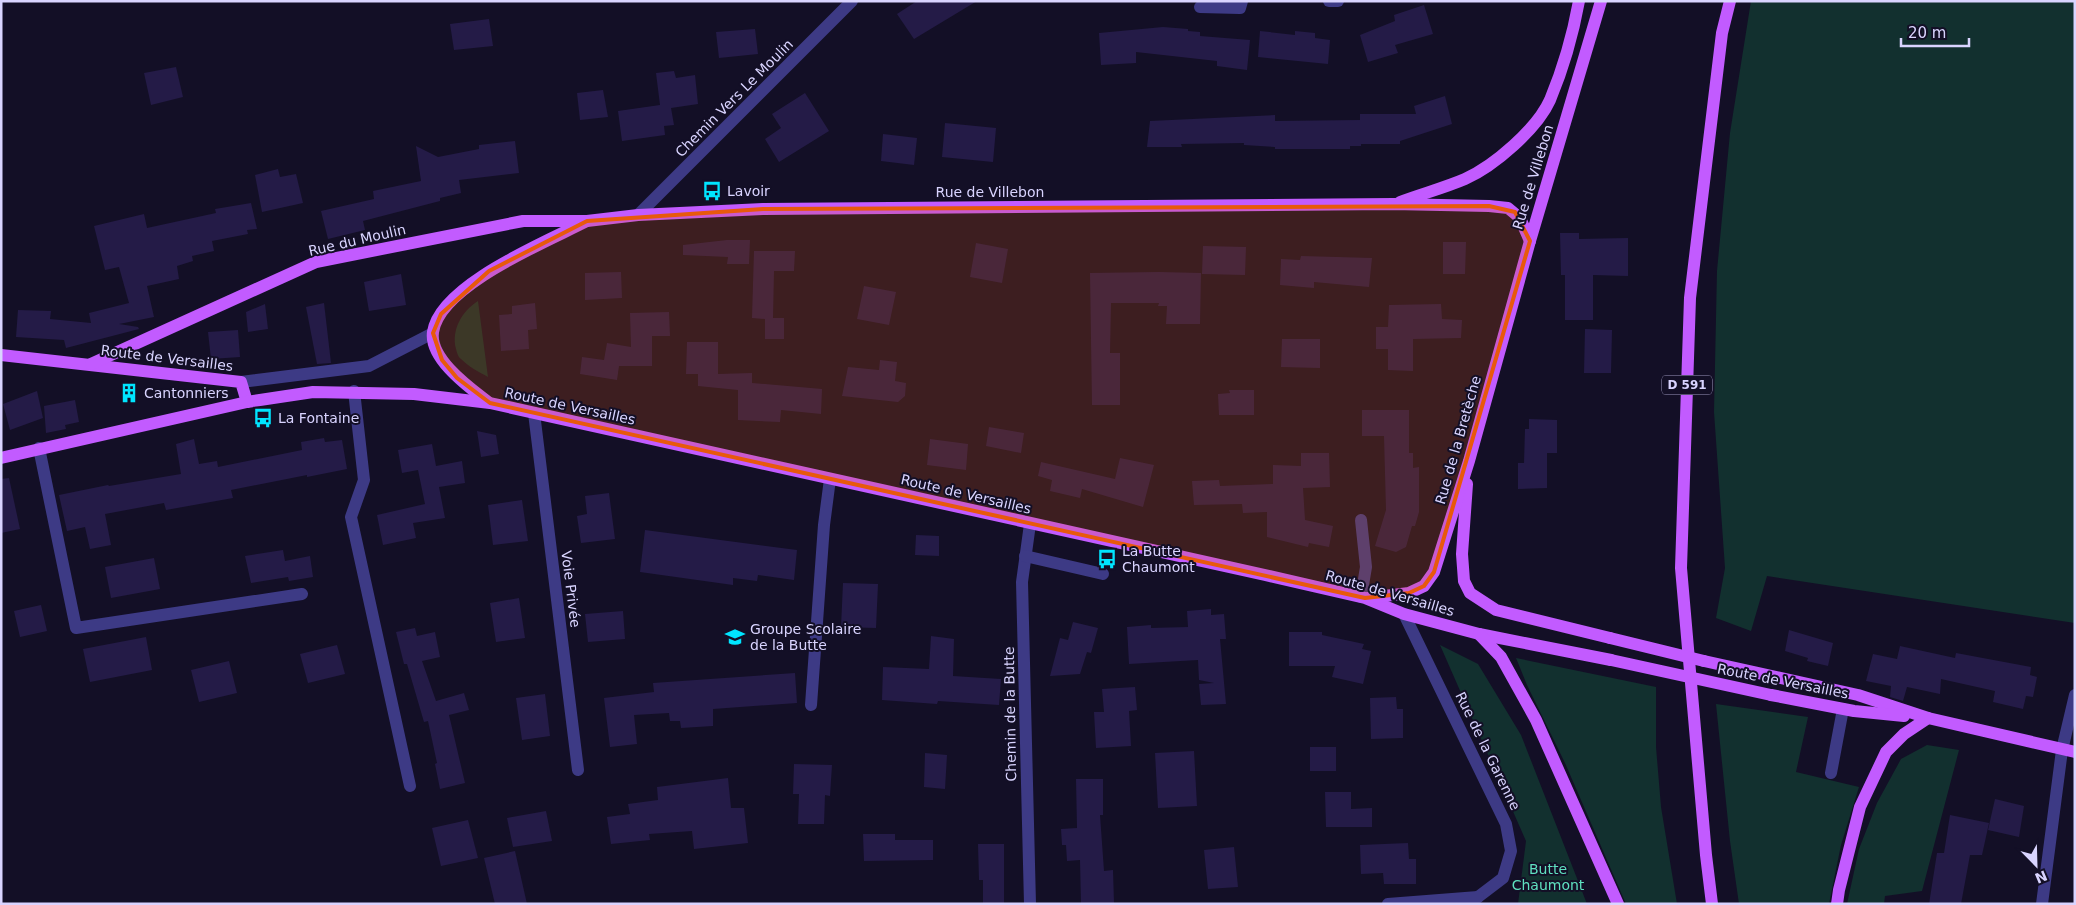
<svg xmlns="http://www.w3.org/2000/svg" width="2076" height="905" viewBox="0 0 2076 905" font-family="'DejaVu Sans',sans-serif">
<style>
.green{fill:#12302f}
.building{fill:#241b47}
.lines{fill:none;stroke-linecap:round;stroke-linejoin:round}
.minor{stroke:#3d3a85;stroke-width:12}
.major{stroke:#c25bff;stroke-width:12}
.major-bridge{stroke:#c25bff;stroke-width:12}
.marked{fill:#e8590c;fill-opacity:0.2;stroke:#e8590c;stroke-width:4;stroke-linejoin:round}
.labels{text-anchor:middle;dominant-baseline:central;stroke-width:4;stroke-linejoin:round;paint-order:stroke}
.shield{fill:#130f26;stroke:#9e99be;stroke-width:1}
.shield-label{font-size:12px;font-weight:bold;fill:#d9d4ff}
.street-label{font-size:14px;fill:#d9d4ff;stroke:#130f26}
.poi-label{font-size:14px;fill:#d9d4ff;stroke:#130f26;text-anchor:start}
.park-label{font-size:14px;fill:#5fe0c0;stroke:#130f26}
</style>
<rect width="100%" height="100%" fill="#130f26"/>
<!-- green -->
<g class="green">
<polygon points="1751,1 2075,1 2075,623 1767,576 1751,631 1716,618 1725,568 1714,412 1717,271 1730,133"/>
<path d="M478,301L488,377C479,372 469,367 461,359C458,357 457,353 456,349C451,330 462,311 478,301Z"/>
<polygon points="1440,645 1478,664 1521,735 1587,904 1518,904 1526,841"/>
<polygon points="1516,658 1656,687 1656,747 1661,807 1677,904 1626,904 1565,763 1527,685"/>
<polygon points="1716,704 1808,717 1796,772 1859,787 1841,845 1829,904 1739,904 1730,841"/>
<polygon points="1927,745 1959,750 1922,891 1885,896 1884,904 1847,904 1859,849 1877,803 1901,759"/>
</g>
<!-- building -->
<g class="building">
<polygon points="917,1 977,1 914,39 897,14"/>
<polygon points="1424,5 1433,34 1395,45 1398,53 1368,62 1360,35 1395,21 1394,15"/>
<polygon points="489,19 493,46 454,50 450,24"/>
<polygon points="1163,27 1188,29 1188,31 1200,32 1200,36 1250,40 1247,70 1217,66 1217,61 1136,52 1136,63 1101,65 1099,33"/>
<polygon points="755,29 758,54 719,58 716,32"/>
<polygon points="1260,31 1295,35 1295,31 1315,33 1315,38 1330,40 1328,64 1258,57"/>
<polygon points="176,67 183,97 151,105 144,73"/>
<polygon points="674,71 676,78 695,75 698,104 671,108 674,125 664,126 665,135 622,141 618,111 660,105 656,73"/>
<polygon points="603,90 608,117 580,120 577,93"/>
<polygon points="805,93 829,131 779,162 765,139 781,128 772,114"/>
<polygon points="1445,96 1452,124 1400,141 1400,144 1361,144 1361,146 1350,146 1350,149 1275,149 1275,147 1244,145 1244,143 1181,144 1182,147 1147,147 1150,121 1275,115 1275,121 1360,120 1360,114 1416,114 1414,106"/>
<polygon points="945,123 996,128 993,162 942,157"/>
<polygon points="883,134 917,138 914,165 881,161"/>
<polygon points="515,141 519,173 459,180 461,193 440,198 440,201 363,221 365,230 328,239 321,211 374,199 373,191 421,181 416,146 438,157 479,149 479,145"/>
<polygon points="278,169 280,177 296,174 303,203 262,212 255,175"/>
<polygon points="251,203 257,229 247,230 248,234 212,241 214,251 192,256 193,261 177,266 179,279 147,286 154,317 119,324 138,327 139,329 66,348 64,340 16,337 18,310 51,311 50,319 91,323 89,313 129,303 119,267 105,270 94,226 144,214 147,228 216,213 215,209"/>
<polygon points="1560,233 1579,233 1579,239 1628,238 1628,276 1593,275 1593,320 1565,320 1565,275 1561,275"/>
<polygon points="727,240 750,240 749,264 727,264 728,257 683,255 683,245"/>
<polygon points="1443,242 1466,242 1465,274 1443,274"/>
<polygon points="976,243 1008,249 1002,283 970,277"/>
<polygon points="1203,246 1246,247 1245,275 1202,274"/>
<polygon points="754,251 795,251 794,271 774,271 773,318 784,318 784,339 765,339 765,319 752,318"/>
<polygon points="1301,256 1372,258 1369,287 1314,282 1314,288 1280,285 1281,259 1300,260"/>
<polygon points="621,272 622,298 585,300 585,273"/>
<polygon points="1159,272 1201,273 1200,324 1166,324 1167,306 1158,306 1159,303 1111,303 1110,353 1120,353 1120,405 1092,405 1090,273"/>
<polygon points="401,274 406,305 369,311 364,282"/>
<polygon points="864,286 896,292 889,325 857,319"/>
<polygon points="324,303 331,363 317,364 306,307"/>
<polygon points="535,303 537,329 528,330 529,349 501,351 499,315 512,314 512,306"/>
<polygon points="265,304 268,329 248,332 246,312"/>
<polygon points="1441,304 1442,319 1462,320 1461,338 1413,339 1413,371 1388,370 1388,349 1376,349 1376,327 1388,327 1389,305"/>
<polygon points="669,312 670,336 652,336 652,366 619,366 617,380 580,374 582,357 604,360 607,343 631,347 630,313"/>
<polygon points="1585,329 1612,330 1611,373 1584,373"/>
<polygon points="238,330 240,357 211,359 208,332"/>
<polygon points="1282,339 1320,339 1320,368 1281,367"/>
<polygon points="687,342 718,342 718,374 752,373 752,383 822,389 821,414 781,410 780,422 738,420 738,390 698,386 698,374 686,374"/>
<polygon points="880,360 897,362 895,381 906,383 905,396 898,402 842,396 848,367 879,370"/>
<polygon points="1229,390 1254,390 1254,415 1219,415 1218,394 1230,393"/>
<polygon points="37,391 43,418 10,430 3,404"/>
<polygon points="75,400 79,422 65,425 66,429 46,433 44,406"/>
<polygon points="1362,410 1409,410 1409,453 1413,453 1413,468 1419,467 1419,512 1415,526 1412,526 1406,547 1396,552 1375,546 1386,510 1384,436 1362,436"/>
<polygon points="1529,419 1557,420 1557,453 1547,453 1547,488 1518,489 1518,463 1524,463 1525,429 1529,429"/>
<polygon points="989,427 1024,433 1021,453 986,446"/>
<polygon points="477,431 496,435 499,454 481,457"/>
<polygon points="324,438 325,442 342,440 347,469 307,477 307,475 231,490 233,498 166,510 164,503 105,514 111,545 90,549 85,527 67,531 59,495 108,485 109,486 181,474 176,444 194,439 199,464 217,461 218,467 302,450 301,442"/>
<polygon points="930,439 968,444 966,470 927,465"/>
<polygon points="432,444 436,466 462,461 465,483 439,487 445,518 413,523 416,538 383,545 377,515 425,504 418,470 402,473 398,450"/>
<polygon points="1301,453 1329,453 1330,487 1303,488 1305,520 1333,526 1329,547 1309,543 1308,547 1267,537 1267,512 1243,513 1242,504 1194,505 1192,481 1219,480 1220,486 1273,484 1273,465 1301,466"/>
<polygon points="1120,458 1154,465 1143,507 1082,489 1080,498 1050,491 1052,480 1038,476 1041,462 1115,479"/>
<polygon points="9,478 20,529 1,533 1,479"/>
<polygon points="609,493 615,539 581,543 577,516 587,514 585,496"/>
<polygon points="522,500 528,541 493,545 488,505"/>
<polygon points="645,530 797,550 794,580 758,575 757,581 733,578 733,585 640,572"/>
<polygon points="916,535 939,536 939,556 915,555"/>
<polygon points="283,550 285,561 310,556 313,577 289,581 288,577 251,583 245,556"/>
<polygon points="154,558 160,589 111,598 105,567"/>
<polygon points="843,583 878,584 876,628 841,627"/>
<polygon points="519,598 525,638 496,642 490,603"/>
<polygon points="41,605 47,631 20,637 14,611"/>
<polygon points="1211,609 1211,615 1224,614 1226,639 1220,639 1226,704 1201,705 1199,684 1214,683 1199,680 1198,660 1129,664 1127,627 1151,625 1151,628 1188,627 1187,611"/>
<polygon points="623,611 625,639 588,642 585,614"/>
<polygon points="1073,622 1098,628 1091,653 1087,652 1080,674 1050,676 1060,638 1068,640"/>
<polygon points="415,628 417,636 435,632 440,657 422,661 436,701 464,693 469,710 449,715 465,783 440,789 435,764 437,763 428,721 424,722 407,664 404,664 396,632"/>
<polygon points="1789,630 1833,643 1828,666 1807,661 1808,658 1785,651"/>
<polygon points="1289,632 1322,632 1322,635 1364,644 1362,649 1371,651 1363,684 1332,677 1335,666 1289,666"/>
<polygon points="931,636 954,639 953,676 1001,679 999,705 938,701 937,704 882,700 883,667 929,669"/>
<polygon points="146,637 152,670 90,682 83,649"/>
<polygon points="337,645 345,674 308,683 300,654"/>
<polygon points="1900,646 1955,658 1956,653 2031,667 2030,675 2037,677 2033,697 2026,696 2023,709 1993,702 1995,691 1941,679 1940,694 1907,687 1903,701 1890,697 1891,686 1866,681 1873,654 1897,659"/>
<polygon points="229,661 237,693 199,702 191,670"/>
<polygon points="795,673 797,703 713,709 713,726 681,728 680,721 670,721 669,713 634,715 637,744 610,747 604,698 654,692 653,683"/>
<polygon points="1135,687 1137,710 1129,711 1131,746 1096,748 1094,712 1104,712 1102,689"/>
<polygon points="545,694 550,736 522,740 516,698"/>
<polygon points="1396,697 1397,709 1403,709 1403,738 1371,739 1370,698"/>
<rect x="1310" y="747" width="26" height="24"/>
<polygon points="1194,751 1197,806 1158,808 1155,753"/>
<polygon points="925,753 947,755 945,789 924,787"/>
<polygon points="794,764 832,765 830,796 825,795 824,824 798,824 799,794 793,794"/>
<polygon points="728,778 731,808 744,808 748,843 694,849 692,831 649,834 650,840 611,844 607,817 630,814 628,804 658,800 657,787"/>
<polygon points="1076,779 1103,779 1103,815 1100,815 1104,871 1113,870 1114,903 1081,904 1080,860 1067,861 1066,845 1062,845 1061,829 1077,828"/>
<polygon points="1325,792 1351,792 1351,809 1372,808 1372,827 1326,827"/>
<polygon points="1995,799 2024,806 2019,837 1988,830"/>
<polygon points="546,811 552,841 513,847 507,818"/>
<polygon points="1950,815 1989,823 1982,855 1970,855 1961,904 1929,904 1937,853 1944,853"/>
<polygon points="468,820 478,858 441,866 432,828"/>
<polygon points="863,834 895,834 895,840 933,840 933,860 864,861"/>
<polygon points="1408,843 1409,859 1416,859 1416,884 1384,884 1383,873 1361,874 1360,845"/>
<polygon points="978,844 1004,844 1004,904 983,904 983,880 979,880"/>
<polygon points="1234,847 1238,887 1208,889 1204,850"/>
<polygon points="515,851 527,904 495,904 484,858"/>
</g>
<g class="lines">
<!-- minor -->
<g class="minor">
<polyline points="1329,1 1338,1"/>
<polyline points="1200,7 1240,8 1242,1"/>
<polyline points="638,215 852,1"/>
<polyline points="241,382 369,366 433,333"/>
<polyline points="354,391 364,480 351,517 410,786"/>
<polyline points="534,413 578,770"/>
<polyline points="39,448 76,628 302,594"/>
<polyline points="1030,524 1022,582 1030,904"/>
<polyline points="1025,556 1103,574"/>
<polyline points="1361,597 1366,567 1361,520"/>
<polyline points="1404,614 1506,824 1511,851 1503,878 1478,897"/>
<polyline points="811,705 824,525 830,479"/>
<polyline points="1831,773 1843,709"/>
<polyline points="1388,904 1478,897"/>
<polyline points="2042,904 2062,750 2075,695"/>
</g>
<!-- major -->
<g class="major">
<path d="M1400,202C1421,194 1444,188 1465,179C1494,166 1537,129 1550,100C1563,69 1573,34 1579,1"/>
<polyline points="1,355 241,382 247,402"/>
<polyline points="91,364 316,262 523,221 587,221 638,215 763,209 1393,204 1489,206 1508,208 1520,218 1530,241"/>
<path d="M488,402C470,388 429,359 433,332C440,285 546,242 585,222"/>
<polyline points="1,458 247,402 313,392 414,394 490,403 1265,575 1365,598 1404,614 1479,634 1611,660"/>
<polyline points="1467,484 1462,554 1464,581 1470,593 1496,610 1610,638"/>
<polyline points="1368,598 1409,593 1424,586 1434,572 1469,461 1530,241 1601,1"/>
<polyline points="1479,634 1501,657 1536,720 1618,904"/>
<polyline points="1704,661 1858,695 1928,718 2075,752"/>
<polyline points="1771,695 1854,711 1904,716"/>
<polyline points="1712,904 1706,855 1681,568 1690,298 1722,33 1730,1"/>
<polyline points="1837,904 1839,890 1860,807 1886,752 1904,734 1928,718"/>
</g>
<!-- major-bridge -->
<g class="major-bridge">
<polyline points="1610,638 1704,661"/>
<polyline points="1611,660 1771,695"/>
</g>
</g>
<!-- marked area -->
<path class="marked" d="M1489,206L1515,212L1530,241L1434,572L1424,586L1409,593L1365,598L490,403L457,378L442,360L433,333L441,314L489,271L587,221L763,209Z"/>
<!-- icons -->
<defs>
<symbol id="bus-bare" viewBox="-9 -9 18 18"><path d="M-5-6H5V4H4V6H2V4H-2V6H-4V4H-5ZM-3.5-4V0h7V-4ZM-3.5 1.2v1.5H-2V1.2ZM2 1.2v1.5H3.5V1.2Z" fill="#00e5ff" stroke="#130f26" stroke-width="2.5" paint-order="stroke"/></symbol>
<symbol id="building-bare" viewBox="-9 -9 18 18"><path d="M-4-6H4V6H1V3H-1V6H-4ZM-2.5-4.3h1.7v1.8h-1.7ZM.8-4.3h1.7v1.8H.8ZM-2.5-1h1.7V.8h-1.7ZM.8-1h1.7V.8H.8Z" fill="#00e5ff" stroke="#130f26" stroke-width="2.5" paint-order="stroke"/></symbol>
<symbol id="school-bare" viewBox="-9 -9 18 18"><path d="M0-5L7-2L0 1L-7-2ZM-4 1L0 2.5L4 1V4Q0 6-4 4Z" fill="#00e5ff" stroke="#130f26" stroke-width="2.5" paint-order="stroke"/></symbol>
</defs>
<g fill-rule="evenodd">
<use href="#bus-bare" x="698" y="177" width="28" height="28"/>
<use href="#building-bare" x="115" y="379" width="28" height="28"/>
<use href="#bus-bare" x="249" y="404" width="28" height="28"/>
<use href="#bus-bare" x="1093" y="545" width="28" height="28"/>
<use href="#school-bare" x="721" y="623" width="28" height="28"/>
</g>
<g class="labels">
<!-- shield labels -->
<rect class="shield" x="1662" y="375.5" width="50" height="19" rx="4"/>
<g class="shield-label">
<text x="1687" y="385">D 591</text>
</g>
<!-- street labels -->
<g class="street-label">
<text transform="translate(734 98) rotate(-45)">Chemin Vers Le Moulin</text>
<text transform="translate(1533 177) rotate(-73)">Rue de Villebon</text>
<text x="990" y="192">Rue de Villebon</text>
<text transform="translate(357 240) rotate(-13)">Rue du Moulin</text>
<text transform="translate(167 358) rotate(7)">Route de Versailles</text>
<text transform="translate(570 406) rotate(12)">Route de Versailles</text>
<text transform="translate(1458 440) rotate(-74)">Rue de la Bretèche</text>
<text transform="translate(966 494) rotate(13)">Route de Versailles</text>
<text transform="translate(571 589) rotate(83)">Voie Privée</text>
<text transform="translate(1390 593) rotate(16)">Route de Versailles</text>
<text transform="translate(1783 681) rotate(11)">Route de Versailles</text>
<text transform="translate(1010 714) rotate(-91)">Chemin de la Butte</text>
<text transform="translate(1488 751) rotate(64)">Rue de la Garenne</text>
</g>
<!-- poi labels -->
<g class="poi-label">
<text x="727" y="191">Lavoir</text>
<text x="144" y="393">Cantonniers</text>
<text x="278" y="418">La Fontaine</text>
<text x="1122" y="551">La Butte<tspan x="1122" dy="16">Chaumont</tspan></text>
<text x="750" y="629">Groupe Scolaire<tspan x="750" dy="16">de la Butte</tspan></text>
</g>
<!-- park labels -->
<g class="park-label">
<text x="1548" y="869">Butte<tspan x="1548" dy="16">Chaumont</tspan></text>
</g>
</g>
<!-- border -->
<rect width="2076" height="905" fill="none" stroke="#d9d4ff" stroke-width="5"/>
<!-- north arrow -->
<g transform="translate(2036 865) rotate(157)" stroke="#130f26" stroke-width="4" paint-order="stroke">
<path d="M0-4L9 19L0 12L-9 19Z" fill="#d9d4ff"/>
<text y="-8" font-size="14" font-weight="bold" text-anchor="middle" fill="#d9d4ff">N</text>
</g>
<!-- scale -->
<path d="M1901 38v8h68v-8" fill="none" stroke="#d9d4ff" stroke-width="2.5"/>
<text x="1908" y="38" font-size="15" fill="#d9d4ff" stroke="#130f26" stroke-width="4" paint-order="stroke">20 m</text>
</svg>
